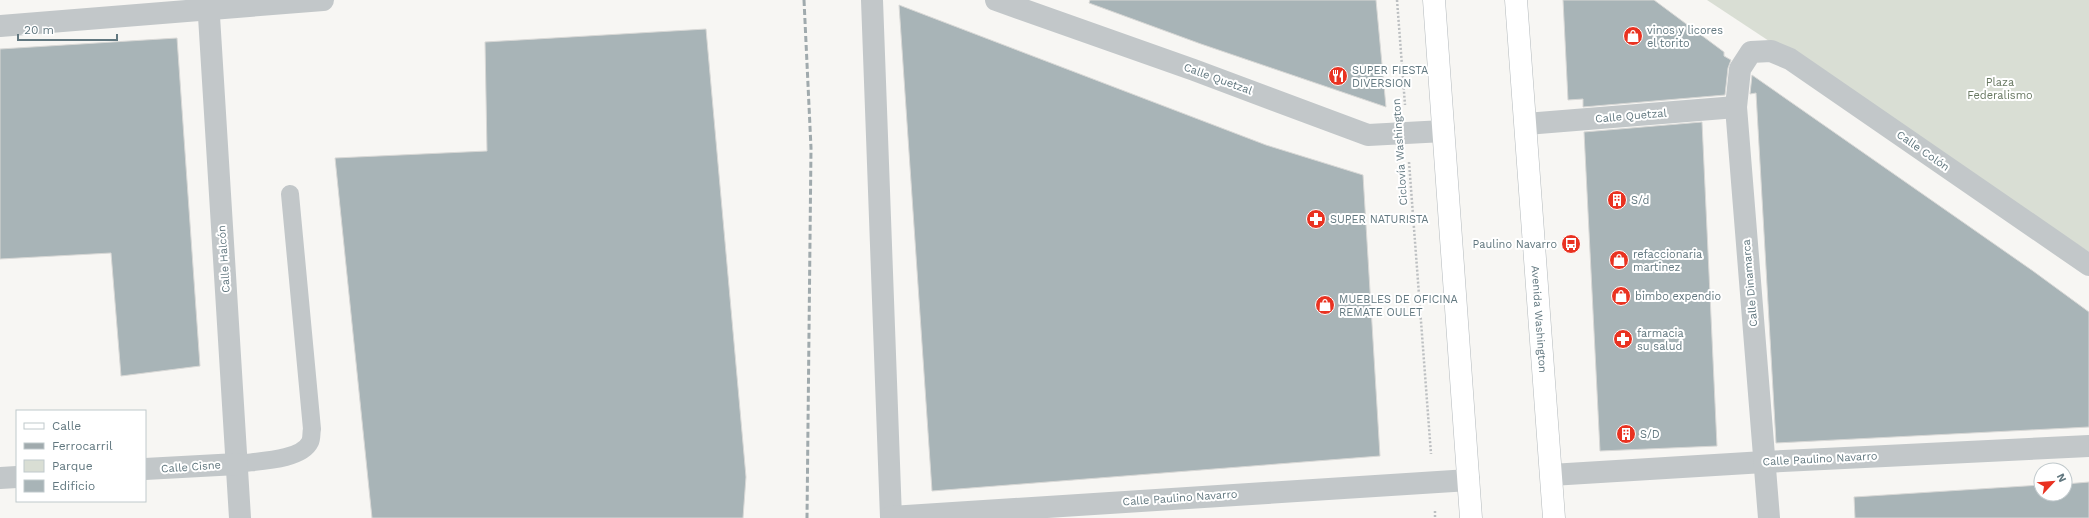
<svg xmlns="http://www.w3.org/2000/svg" width="2089" height="518" viewBox="0 0 2089 518" font-family="'Work Sans',sans-serif">
<style>
.green{fill:#d9ded4}
.building{fill:#a8b4b7;stroke:#d8d8d6}
.lines{fill:none;stroke-linecap:round;stroke-linejoin:round}
.primary-casing{stroke:#b3b9bc;stroke-width:23}
.path{stroke:#bcbfc1;stroke-width:2.5;stroke-dasharray:2 2;stroke-linecap:butt}
.lane{stroke:#c2c7c9;stroke-width:18}
.street{stroke:#c2c7c9;stroke-width:22}
.primary{stroke:#fff;stroke-width:22}
.rail{stroke:#a0aaad;stroke-width:3;stroke-dasharray:6 3;stroke-linecap:butt}
.labels{text-anchor:middle;dominant-baseline:central;stroke-width:4;stroke-linejoin:round;paint-order:stroke}
.poi-label{font-size:11px;fill:#61777f;stroke:#fff;text-anchor:start}
.street-label{font-size:11px;fill:#61777f;stroke:#fff}
.park-label{font-size:11px;fill:#677760;stroke:#fff}
</style>
<rect width="100%" height="100%" fill="#f7f6f3"/>
<!-- green -->
<polygon class="green" points="1707,0 2089,0 2089,252"/>
<!-- building -->
<g class="building">
<polygon points="1090,0 1376,0 1386,107 1201,44 1089,3"/>
<polygon points="1563,0 1654,0 1724,52 1724,56 1731,60 1728,68 1725,95 1583,107 1583,99 1568,100"/>
<polygon points="899,5 1266,145 1363,175 1380,456 932,491"/>
<polygon points="706,29 746,477 743,518 372,518 335,158 487,151 485,42"/>
<polygon points="177,38 200,366 121,376 111,253 0,259 0,49"/>
<polygon points="1752,75 2033,271 2089,312 2089,427 1776,443 1756,93 1750,94"/>
<polygon points="1702,122 1717,446 1600,451 1584,132"/>
<polygon points="2089,482 2089,518 1855,518 1854,497 2041,485 2041,494 2065,494 2065,484"/>
</g>
<g class="lines">
<defs>
<g id="primary">
<polyline points="1434,0 1471,518"/>
<path id="s1" d="M1516,0L1554,518"/>
</g>
</defs>
<!-- primary casing -->
<use href="#primary" class="primary-casing"/>
<!-- path -->
<g class="path">
<polyline points="1397,0 1405,105"/>
<polyline points="1409,162 1431,454"/>
<polyline points="1435,511 1435,518"/>
</g>
<!-- lane -->
<path class="lane" d="M237,464C255,461 301,461 310,442C312,438 311,433 312,429L290,194"/>
<!-- street -->
<g class="street">
<polyline points="208,0 240,518"/>
<polyline points="872,0 891,518"/>
<polyline points="996,0 1194,70 1368,135 1444,131"/>
<polyline points="0,26 323,0"/>
<polyline points="1526,124 1736,107"/>
<polyline points="145,469 237,464"/>
<polyline points="1551,475 1764,462 2089,446"/>
<polyline points="0,478 17,477"/>
<polyline points="891,517 1469,480"/>
<polyline points="1769,518 1736,107 1740,69 1751,52 1771,51 1790,59 2089,265"/>
</g>
<!-- primary -->
<use href="#primary" class="primary"/>
<!-- rail -->
<polyline class="rail" points="804,0 811,148 807,518"/>
</g>
<!-- icons -->
<defs>
<symbol id="shop-disc" viewBox="-11 -11 22 22"><circle r="9.5" fill="#e93221" stroke="#fff"/><path d="M-5-2.5h2.3a2.7 3.5 0 0 1 5.4 0H5L5.5 6h-11ZM-1.5-2.5h3a1.5 2.3 0 0 0-3 0Z" fill="#fff"/></symbol>
<symbol id="restaurant-disc" viewBox="-11 -11 22 22"><circle r="9.5" fill="#e93221" stroke="#fff"/><path d="M-5-6h1v4h1v-4h1v4h1v-4h1v5L-1.5 .5V6h-2V.5L-5-1ZM5-6V6H3V1.5H1.5Q1.5-4 5-6Z" fill="#fff"/></symbol>
<symbol id="building-disc" viewBox="-11 -11 22 22"><circle r="9.5" fill="#e93221" stroke="#fff"/><path d="M-4-6H4V6H1V3H-1V6H-4ZM-2.5-4.3h1.7v1.8h-1.7ZM.8-4.3h1.7v1.8H.8ZM-2.5-1h1.7V.8h-1.7ZM.8-1h1.7V.8H.8Z" fill="#fff"/></symbol>
<symbol id="pharmacy-disc" viewBox="-11 -11 22 22"><circle r="9.5" fill="#e93221" stroke="#fff"/><path d="M-2-6h4v4h4v4h-4v4h-4v-4h-4v-4h4Z" fill="#fff"/></symbol>
<symbol id="bus-disc" viewBox="-11 -11 22 22"><circle r="9.5" fill="#e93221" stroke="#fff"/><path d="M-5-6H5V4H4V6H2V4H-2V6H-4V4H-5ZM-3.5-4V0h7V-4ZM-3.5 1.2v1.5H-2V1.2ZM2 1.2v1.5H3.5V1.2Z" fill="#fff"/></symbol>
</defs>
<g fill-rule="evenodd">
<use href="#shop-disc" x="1622" y="25" width="22" height="22"/>
<use href="#restaurant-disc" x="1327" y="65" width="22" height="22"/>
<use href="#building-disc" x="1606" y="189" width="22" height="22"/>
<use href="#pharmacy-disc" x="1305" y="208" width="22" height="22"/>
<use href="#bus-disc" x="1560" y="233" width="22" height="22"/>
<use href="#shop-disc" x="1608" y="249" width="22" height="22"/>
<use href="#shop-disc" x="1610" y="285" width="22" height="22"/>
<use href="#shop-disc" x="1314" y="294" width="22" height="22"/>
<use href="#pharmacy-disc" x="1612" y="328" width="22" height="22"/>
<use href="#building-disc" x="1615" y="423" width="22" height="22"/>
</g>
<g class="labels">
<!-- poi labels -->
<g class="poi-label">
<text x="1647" y="30">vinos y licores<tspan x="1647" dy="13">el torito</tspan></text>
<text x="1352" y="70">SUPER FIESTA<tspan x="1352" dy="13">DIVERSION</tspan></text>
<text x="1631" y="200">S/d</text>
<text x="1330" y="219">SUPER NATURISTA</text>
<text x="1557" y="244" text-anchor="end">Paulino Navarro</text>
<text x="1633" y="254">refaccionaria<tspan x="1633" dy="13">martinez</tspan></text>
<text x="1635" y="296">bimbo expendio</text>
<text x="1339" y="299">MUEBLES DE OFICINA<tspan x="1339" dy="13">REMATE OULET</tspan></text>
<text x="1637" y="333">farmacia<tspan x="1637" dy="13">su salud</tspan></text>
<text x="1640" y="434">S/D</text>
</g>
<!-- street labels -->
<g class="street-label">
<text transform="translate(1218 79) rotate(20)">Calle Quetzal</text>
<text transform="translate(1631 116) rotate(-5)">Calle Quetzal</text>
<text transform="translate(1923 151) rotate(35)">Calle Colón</text>
<text transform="translate(1400 152) rotate(-94)">Ciclovía Washington</text>
<text transform="translate(224 259) rotate(-94)">Calle Halcón</text>
<text transform="translate(1750 283) rotate(-95)">Calle Dinamarca</text>
<text stroke="none"><textPath href="#s1" startOffset="320">Avenida Washington</textPath></text>
<text transform="translate(1820 459) rotate(-3)">Calle Paulino Navarro</text>
<text transform="translate(191 467) rotate(-4)">Calle Cisne</text>
<text transform="translate(1180 498) rotate(-4)">Calle Paulino Navarro</text>
</g>
<!-- park labels -->
<g class="park-label">
<text x="2000" y="82">Plaza<tspan x="2000" dy="13">Federalismo</tspan></text>
</g>
</g>
<!-- legend -->
<rect x="16" y="410" width="130" height="92" fill="#ffffff" stroke="#c0c9cc"/>
<rect x="24" y="423" width="20" height="6" fill="#ffffff" stroke="#c0c9cc"/>
<text x="52" y="430" font-size="12" fill="#61777f">Calle</text>
<rect x="24" y="443" width="20" height="6" fill="#a0aaad" stroke="#c0c9cc"/>
<text x="52" y="450" font-size="12" fill="#61777f">Ferrocarril</text>
<rect x="24" y="460" width="20" height="12" fill="#d9ded4" stroke="#c0c9cc"/>
<text x="52" y="470" font-size="12" fill="#61777f">Parque</text>
<rect x="24" y="480" width="20" height="12" fill="#a8b4b7" stroke="#c0c9cc"/>
<text x="52" y="490" font-size="12" fill="#61777f">Edificio</text>
<!-- north arrow -->
<g transform="translate(2053 482) rotate(64)"><circle r="19" fill="#ffffff" stroke="#c0c9cc"/>
<path d="M0-3L7 15L0 10L-7 15Z" fill="#e93221"/>
<text y="-6" font-size="11" font-weight="bold" text-anchor="middle" fill="#61777f">N</text>
</g>
<!-- scale -->
<path d="M18 34v6h99v-6" fill="none" stroke="#61777f" stroke-width="2"/>
<text x="24" y="34" font-size="12" fill="#61777f" stroke="#ffffff" stroke-width="3" paint-order="stroke">20 m</text>
</svg>
